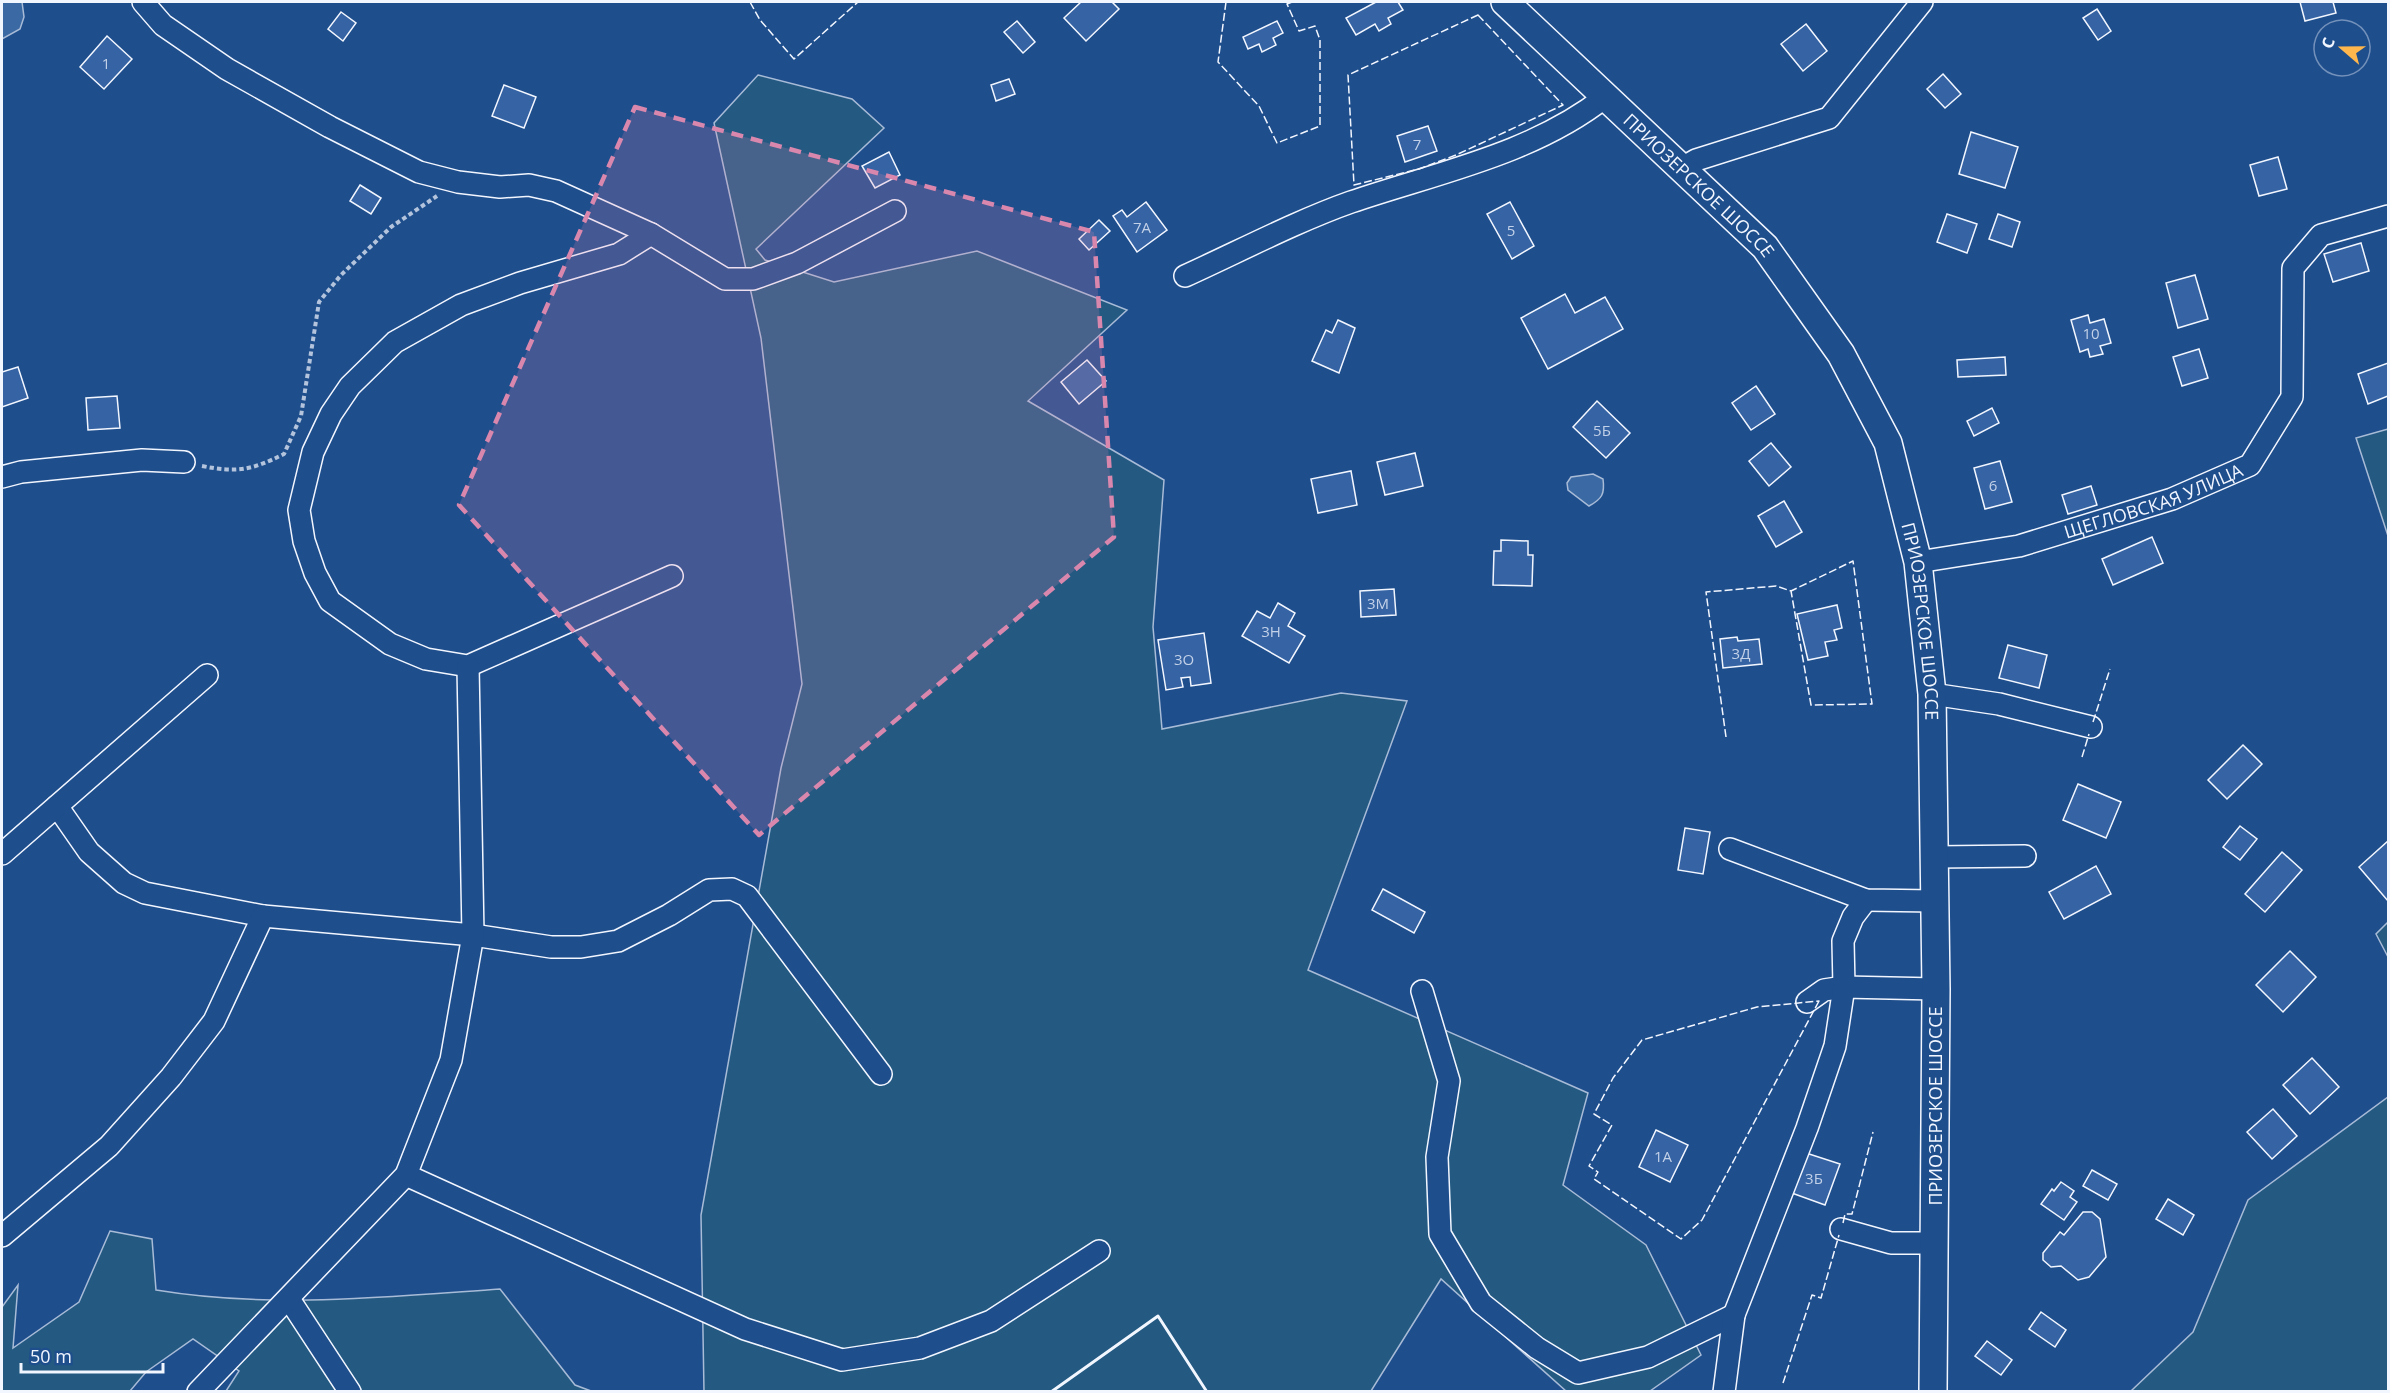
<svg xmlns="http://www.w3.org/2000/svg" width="2390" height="1393" viewBox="0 0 2390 1393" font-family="'Open Sans',sans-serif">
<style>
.green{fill:#245a82;stroke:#a8bbd7;stroke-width:1.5}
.water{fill:#3b69a3;stroke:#a8bbd7;stroke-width:1.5}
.building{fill:#3563a3;stroke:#f2f6ff;stroke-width:1.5}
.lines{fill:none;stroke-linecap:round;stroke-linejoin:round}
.minor-casing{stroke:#f2f6ff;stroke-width:24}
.major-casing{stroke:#f2f6ff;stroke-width:30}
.path{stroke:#b3c4dc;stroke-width:4;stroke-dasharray:4.5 3;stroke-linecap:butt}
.minor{stroke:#1f4e8c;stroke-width:21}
.major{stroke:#1f4e8c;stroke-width:27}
.fence{stroke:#f2f6ff;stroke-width:1.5;stroke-dasharray:8 3;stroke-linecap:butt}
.wall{stroke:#f2f6ff;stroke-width:3}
.marked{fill:#da87ad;fill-opacity:0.2;stroke:#da87ad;stroke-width:4.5;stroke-dasharray:12 8;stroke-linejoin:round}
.labels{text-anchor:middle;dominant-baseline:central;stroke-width:4.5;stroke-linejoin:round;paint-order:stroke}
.number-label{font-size:15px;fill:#c3d1e8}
.street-label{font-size:18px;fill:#f2f6ff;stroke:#1f4e8c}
</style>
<rect width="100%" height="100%" fill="#1f4e8c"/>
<!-- green -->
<g class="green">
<polygon points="758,75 852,99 884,128 756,249 765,260 834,282 977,251 1127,310 1028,401 1164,480 1153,627 1162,729 1341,693 1407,701 1308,970 1588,1093 1563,1185 1646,1245 1701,1355 1650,1391 1566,1391 1441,1279 1371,1391 704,1392 701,1215 781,768 802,684 761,338 714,123"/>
<polygon points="2388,429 2388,536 2356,438"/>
<polygon points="2388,922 2388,957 2376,934"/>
<polygon points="2388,1097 2388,1391 2131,1391 2193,1332 2248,1200"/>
<path d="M110,1231L152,1239L156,1290C270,1309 386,1297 500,1289L575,1385L591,1391H226L239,1371L193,1339L146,1372L130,1391H2V1307L18,1285L13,1348L79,1302Z"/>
</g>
<!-- water -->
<g class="water">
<polygon points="2,2 22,2 24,17 20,29 2,39"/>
<path d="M1593,474L1603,479C1605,494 1602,499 1589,506L1568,490L1567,483L1571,477Z"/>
</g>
<!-- building -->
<g class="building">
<polygon points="1081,2 1112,2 1119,9 1086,41 1064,18"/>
<polygon points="1376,2 1398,2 1403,10 1388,18 1391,24 1379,31 1375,24 1356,35 1346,18"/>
<polygon points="2300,2 2333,2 2336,13 2305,21"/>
<polygon points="2097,9 2111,31 2098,40 2083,18"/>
<polygon points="341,12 356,23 343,41 328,29"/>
<polygon points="1017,21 1035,42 1023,53 1004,32"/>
<polygon points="1277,21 1283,33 1273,38 1276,45 1262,52 1259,44 1248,49 1243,37"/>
<polygon points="1806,24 1827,51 1803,71 1781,44"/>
<polygon points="107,36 132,59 104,89 80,67"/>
<polygon points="1943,74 1961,94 1945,108 1927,89"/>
<polygon points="1009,79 1015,94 996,101 991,85"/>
<polygon points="504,85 536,97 524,128 492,116"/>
<polygon points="1428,126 1437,151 1405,162 1397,136"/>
<polygon points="1971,132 2018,147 2005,188 1959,174"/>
<polygon points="889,152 900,175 875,188 862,166"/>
<polygon points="2278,157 2287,189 2259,196 2250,165"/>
<polygon points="360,185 381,198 371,214 350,201"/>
<polygon points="1146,202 1167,230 1137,252 1113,216 1122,210 1127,217"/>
<polygon points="1510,202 1534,246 1512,259 1487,214"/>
<polygon points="1947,214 1977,224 1967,253 1937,242"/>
<polygon points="1998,214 2020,222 2012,247 1989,239"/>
<polygon points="1099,220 1110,231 1089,250 1079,239"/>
<polygon points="2361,243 2369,271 2333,282 2324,254"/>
<polygon points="2195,275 2208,319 2178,328 2166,283"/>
<polygon points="1565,294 1575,313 1605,297 1623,329 1548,369 1521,318"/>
<polygon points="2088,315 2090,323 2104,319 2111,343 2100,346 2103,354 2090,357 2088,349 2080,352 2071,320"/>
<polygon points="1338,320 1355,328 1339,373 1312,361 1326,330 1332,333"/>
<polygon points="2199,349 2208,378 2182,386 2173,357"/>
<polygon points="2005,357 2006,375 1958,377 1957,360"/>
<polygon points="1087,360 1106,381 1079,404 1061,382"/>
<polygon points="2388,363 2388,396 2368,404 2358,374"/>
<polygon points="18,367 28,398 2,407 2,372"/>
<polygon points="1756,386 1775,414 1751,430 1732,403"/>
<polygon points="117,396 120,428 88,430 86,398"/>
<polygon points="1597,401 1630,433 1606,458 1573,427"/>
<polygon points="1992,408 1999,423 1974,436 1967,421"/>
<polygon points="1771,443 1791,467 1769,486 1749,461"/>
<polygon points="1415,453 1423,486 1385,495 1377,462"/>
<polygon points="2000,461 2012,502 1985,509 1974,468"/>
<polygon points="1351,471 1357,505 1318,513 1311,479"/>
<polygon points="2091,486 2097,505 2068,514 2062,495"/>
<polygon points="1784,501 1802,532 1776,547 1758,516"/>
<polygon points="2152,537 2163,563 2113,585 2102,559"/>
<polygon points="1501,540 1528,541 1528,555 1533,555 1532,586 1493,585 1494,551 1501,551"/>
<polygon points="1394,589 1396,615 1361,617 1360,591"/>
<polygon points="1278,603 1295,613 1288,626 1305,636 1289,663 1242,636 1257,611 1270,618"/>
<polygon points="1837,605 1842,628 1834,630 1837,640 1825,642 1828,656 1808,660 1797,614"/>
<polygon points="1204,633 1211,683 1191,686 1190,677 1181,678 1183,687 1166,690 1158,640"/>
<polygon points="1737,637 1738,641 1759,639 1762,664 1723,668 1720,639"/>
<polygon points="2008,645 2047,655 2039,688 1999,678"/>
<polygon points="2243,745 2262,764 2227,799 2208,780"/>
<polygon points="2078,784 2121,802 2106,838 2063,820"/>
<polygon points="2240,826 2257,839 2240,860 2223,847"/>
<polygon points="1685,828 1710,832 1703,874 1678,870"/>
<polygon points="2388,841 2388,901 2359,867"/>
<polygon points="2282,852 2302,870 2265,912 2245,894"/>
<polygon points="2096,866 2111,894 2064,919 2049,892"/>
<polygon points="1383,889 1425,912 1414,933 1372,910"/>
<polygon points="2290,951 2316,977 2283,1012 2256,985"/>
<polygon points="2312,1058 2339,1087 2310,1114 2283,1085"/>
<polygon points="2273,1109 2297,1136 2272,1159 2247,1132"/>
<polygon points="1656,1130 1688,1145 1670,1182 1639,1167"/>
<polygon points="1803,1152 1840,1164 1825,1205 1789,1192"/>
<polygon points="2092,1170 2117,1184 2108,1200 2083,1186"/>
<polygon points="2061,1182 2074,1191 2070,1197 2077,1202 2064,1220 2041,1204 2052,1189 2054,1191"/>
<polygon points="2168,1199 2194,1215 2183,1235 2156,1219"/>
<polygon points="2083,1212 2092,1212 2100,1219 2106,1257 2089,1277 2078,1280 2061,1266 2051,1267 2043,1260 2043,1253 2060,1232 2064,1235"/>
<polygon points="2041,1312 2066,1330 2055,1347 2029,1329"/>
<polygon points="1987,1341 2012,1360 2001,1375 1975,1356"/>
</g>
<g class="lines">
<defs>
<g id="minor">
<polyline points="143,2 163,25 227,69 330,127 419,172 458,182 500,187 529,185 556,191 651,234 725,279 753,279 797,263 895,211"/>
<polyline points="1682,168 1696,160 1829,118 1922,2"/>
<polyline points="651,234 619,254 520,283 461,305 395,342 350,386 331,414 313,452 299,510 304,541 315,573 330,601 390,644 426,659 468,666 672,576"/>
<path d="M1185,276C1238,252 1297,221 1351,202C1436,173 1533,154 1605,97"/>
<polyline points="2,477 21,472 142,460 184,462"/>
<path id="s1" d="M1918,562L2019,546L2172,499L2250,465L2292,397L2293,268L2321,235L2388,216"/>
<polyline points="1932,694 1999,704 2091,727"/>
<polyline points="57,806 89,852 124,883 145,893 263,916 473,935 551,947 581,947 618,941 669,915 709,890 732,889 747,896 881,1074"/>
<polyline points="1730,849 1866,900 1935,901"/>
<polyline points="2,854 207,675"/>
<polyline points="1936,857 2025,856"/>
<polyline points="1422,991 1449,1081 1437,1157 1440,1234 1481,1303 1537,1348 1578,1373 1648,1357 1734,1315"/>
<polyline points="1807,1002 1824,990 1844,987 1936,989"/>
<polyline points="406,1175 745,1329 842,1360 920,1348 991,1321 1099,1251"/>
<polyline points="1841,1229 1891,1243 1934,1243"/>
<polyline points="2,1236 109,1146 171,1077 214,1021 263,916"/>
<polyline points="289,1299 350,1392"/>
<polyline points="198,1392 406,1175 451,1060 473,935 468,666"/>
<polyline points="1724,1392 1734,1315 1807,1128 1835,1046 1844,987 1843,941 1853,917 1866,900"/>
</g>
<g id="major">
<path id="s2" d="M1505,2L1765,247L1841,354L1888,443L1918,562L1932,694L1936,989L1933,1392"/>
</g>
</defs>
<!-- minor casing -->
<use href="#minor" class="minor-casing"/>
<!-- major casing -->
<use href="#major" class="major-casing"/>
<!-- path -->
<path class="path" d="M202,466C237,473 252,470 284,454L301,416L319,302L341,275L391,227L437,196"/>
<!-- minor -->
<use href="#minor" class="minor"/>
<!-- major -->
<use href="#major" class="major"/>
<!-- fence -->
<g class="fence">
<polyline points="750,2 760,20 794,59 858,2"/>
<polyline points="1226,2 1218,62 1259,106 1277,143 1320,126 1320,40 1315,26 1299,31 1287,4 1292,2"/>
<polygon points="1478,15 1563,105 1456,155 1419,169 1354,185 1348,75"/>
<polyline points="2093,722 2110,669"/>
<polyline points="1726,737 1706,592 1776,586 1791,591 1811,705 1872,704 1853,561 1791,591"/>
<polyline points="2082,757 2089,734"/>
<polygon points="1819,1001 1702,1220 1681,1239 1594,1179 1598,1172 1589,1166 1612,1125 1594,1114 1613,1078 1642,1040 1757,1007"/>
<polyline points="1843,1223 1845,1214 1852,1214 1873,1132"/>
<polyline points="1783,1383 1812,1295 1821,1298 1839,1235"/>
</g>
<!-- wall -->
<polyline class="wall" points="1051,1392 1158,1316 1207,1392"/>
</g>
<!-- marked area -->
<path class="marked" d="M635,107L1094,232L1114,537L759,835L459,505Z"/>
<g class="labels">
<!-- number labels -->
<g class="number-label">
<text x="106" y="63">1</text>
<text x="1417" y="144">7</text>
<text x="1142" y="227">7А</text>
<text x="1511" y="230">5</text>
<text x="2091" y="333">10</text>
<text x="1602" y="430">5Б</text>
<text x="1993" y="485">6</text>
<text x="1378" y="603">3М</text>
<text x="1271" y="631">3Н</text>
<text x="1741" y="653">3Д</text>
<text x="1184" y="659">3О</text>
<text x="1663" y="1156">1А</text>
<text x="1814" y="1178">3Б</text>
</g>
<!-- street labels -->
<g class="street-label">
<text stroke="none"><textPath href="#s2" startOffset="267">ПРИОЗЕРСКОЕ ШОССЕ</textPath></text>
<text stroke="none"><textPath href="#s1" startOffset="244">ЩЕГЛОВСКАЯ УЛИЦА</textPath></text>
<text stroke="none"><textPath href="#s2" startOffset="771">ПРИОЗЕРСКОЕ ШОССЕ</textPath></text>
<text transform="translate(1935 1106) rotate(-90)">ПРИОЗЕРСКОЕ ШОССЕ</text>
</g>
</g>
<!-- border -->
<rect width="2390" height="1393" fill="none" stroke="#f2f6ff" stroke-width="6"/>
<!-- north arrow -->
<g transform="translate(2342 48) rotate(290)"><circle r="28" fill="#1f4e8c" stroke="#7391ba" stroke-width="1.5"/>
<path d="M0-4.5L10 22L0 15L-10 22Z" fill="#ffb74d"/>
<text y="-9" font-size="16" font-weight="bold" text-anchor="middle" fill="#f2f6ff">С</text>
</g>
<!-- scale -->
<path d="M21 1363v9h142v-9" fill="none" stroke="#f2f6ff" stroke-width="3"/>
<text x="30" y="1363" font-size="18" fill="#f2f6ff" stroke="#1f4e8c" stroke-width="4.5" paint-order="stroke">50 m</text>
</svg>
